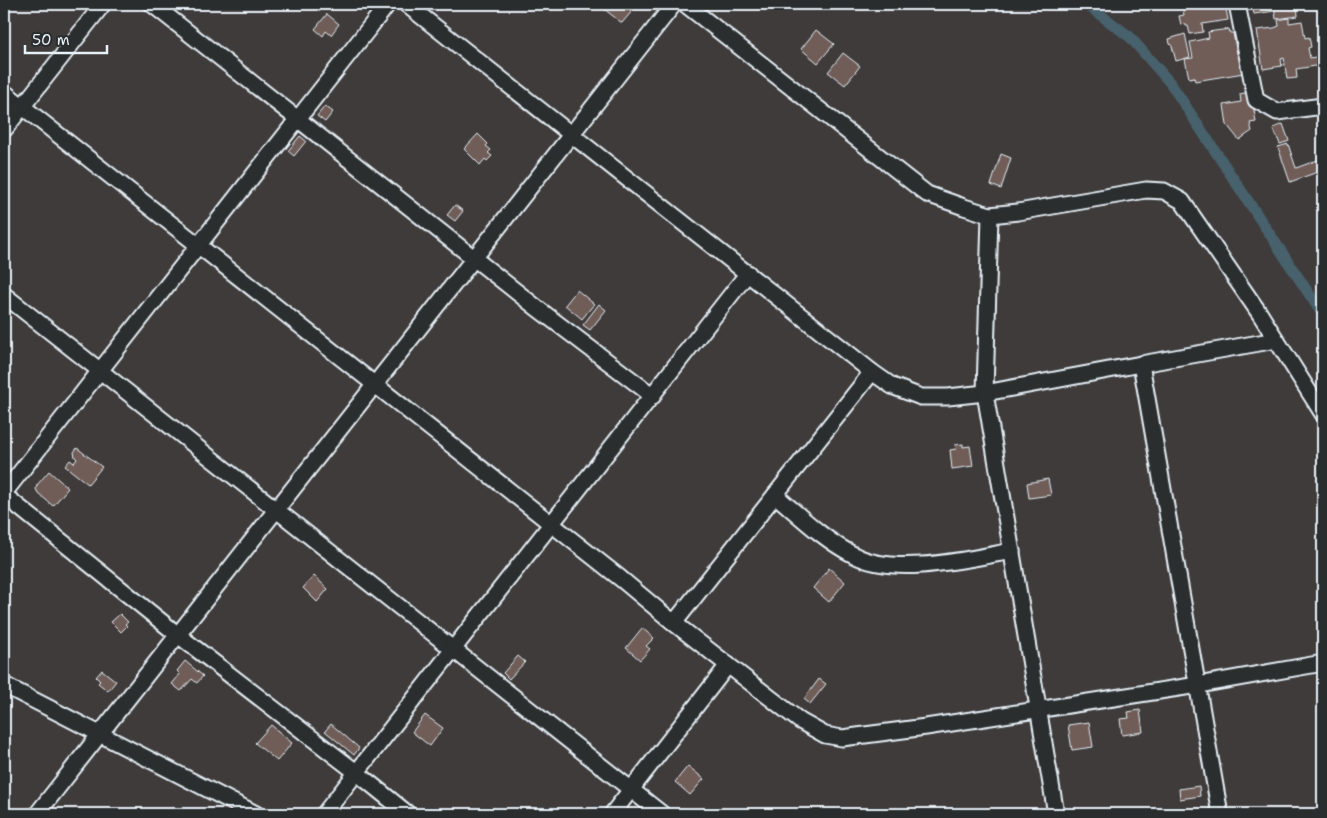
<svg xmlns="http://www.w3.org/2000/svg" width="1327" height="818" viewBox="0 0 1327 818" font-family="'Shantell Sans',sans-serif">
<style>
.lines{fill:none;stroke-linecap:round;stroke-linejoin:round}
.canal{stroke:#47626c;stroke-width:11}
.building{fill:#6f5d58;stroke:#e8f1f8}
.minor-casing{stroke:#e8f1f8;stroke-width:19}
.minor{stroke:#2a2d2e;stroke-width:15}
</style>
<rect width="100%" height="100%" fill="#3f3b3b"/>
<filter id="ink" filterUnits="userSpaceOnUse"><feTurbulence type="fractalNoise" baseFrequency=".02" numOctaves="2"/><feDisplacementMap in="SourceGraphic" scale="10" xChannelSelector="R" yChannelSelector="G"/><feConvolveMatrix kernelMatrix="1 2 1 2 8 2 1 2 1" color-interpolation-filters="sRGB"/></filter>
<g filter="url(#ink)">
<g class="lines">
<!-- canal -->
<polyline class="canal" points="1086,4 1130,37 1171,84 1323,315"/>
</g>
<!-- building -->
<g class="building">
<polygon points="609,4 638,4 622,23 604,9"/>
<polygon points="1182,4 1225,4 1228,20 1202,24 1203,32 1190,34 1188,26 1186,26 1185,24 1181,25 1179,16 1184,15"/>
<polygon points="1252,4 1297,4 1298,16 1276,19 1275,11 1254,14"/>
<polygon points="327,14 339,24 331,35 326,31 323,36 315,29"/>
<polygon points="1289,18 1289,23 1302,21 1305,38 1309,37 1311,47 1308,48 1310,58 1321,56 1322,65 1296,69 1297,78 1287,79 1284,58 1281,59 1282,66 1263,69 1257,30 1274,28 1279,26 1278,20"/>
<polygon points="1229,29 1230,33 1233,33 1237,54 1240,53 1244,73 1195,81 1194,77 1189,78 1185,59 1193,58 1190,42 1209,38 1208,32"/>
<polygon points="816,30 834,44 818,63 801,49"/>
<polygon points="1185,34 1190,57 1176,61 1172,46 1170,44 1169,39"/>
<polygon points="843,53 860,66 845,85 828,72"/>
<polygon points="1249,92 1252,99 1256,122 1250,123 1252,131 1239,140 1227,125 1224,105 1241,102 1240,94"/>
<polygon points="325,106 333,112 325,122 317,116"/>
<polygon points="1283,124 1289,141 1280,144 1273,128"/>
<polygon points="478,134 488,144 486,146 491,150 488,153 492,156 487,161 485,159 480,165 464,149"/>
<polygon points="300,136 306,141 294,156 288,151"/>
<polygon points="1288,144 1296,168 1323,158 1323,170 1290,182 1278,147"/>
<polygon points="1001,154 1011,158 1001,189 991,185"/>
<polygon points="455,205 463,211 455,221 447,215"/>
<polygon points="577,290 594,304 582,319 565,305"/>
<polygon points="599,304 606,310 590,330 583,325"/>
<polygon points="963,444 963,447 970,446 973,466 952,469 950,450 956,449 955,445"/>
<polygon points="77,448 102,467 88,484 65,466 70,460 74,463 77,459 75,457 74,452"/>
<polygon points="49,471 68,488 53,506 38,493 36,489 37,485"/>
<polygon points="1048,479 1051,495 1029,498 1027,483"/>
<polygon points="829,568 845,582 829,602 813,588"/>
<polygon points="314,576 328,589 317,602 303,588"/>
<polygon points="120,614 128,622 125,624 127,626 121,632 111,622"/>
<polygon points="642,628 654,638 646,646 650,649 640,660 626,648"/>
<polygon points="518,656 525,662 509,679 503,673"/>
<polygon points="185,661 203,676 197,683 192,679 181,691 172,684 180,674 177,671"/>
<polygon points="102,670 116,681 108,691 98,683 100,681 96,677"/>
<polygon points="819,679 826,684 810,704 804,699"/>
<polygon points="1140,710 1143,732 1122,735 1120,719 1129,718 1128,712"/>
<polygon points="425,715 443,728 430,746 412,732"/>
<polygon points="1089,722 1093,747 1072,750 1068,725"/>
<polygon points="331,724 359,748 354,755 325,731"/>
<polygon points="271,725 292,743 277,761 255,743"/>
<polygon points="688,766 704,779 690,795 675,782"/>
<polygon points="1199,786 1200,796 1180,799 1179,789"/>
</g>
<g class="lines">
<defs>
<g id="minor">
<polyline points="152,4 537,308 653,396"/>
<polyline points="406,4 872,372 892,386 921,397 948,397 985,393 1141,364"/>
<polyline points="685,4 927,194 964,207 990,215 1018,212 1146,190 1164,191 1182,201 1260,314 1323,414"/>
<polyline points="1237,4 1256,100 1277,112 1323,106"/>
<polyline points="4,92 620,578 674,623 800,721 825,735 842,738 926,727 1198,685 1323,663"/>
<polyline points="4,130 103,4"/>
<polyline points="990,215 985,393 1056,814"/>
<polyline points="4,295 662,814"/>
<polyline points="4,493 388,4"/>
<polyline points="4,495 178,635 356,772 408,814"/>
<path d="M775,495C800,516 824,540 854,555C894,577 968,559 1012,551"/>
<polyline points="674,623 872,372"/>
<polyline points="4,685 256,814"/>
<polyline points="37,814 674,4"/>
<polyline points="324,814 748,273"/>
<polyline points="612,814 728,665"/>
<polyline points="1220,814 1141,364 1276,340"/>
</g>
</defs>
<!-- minor casing -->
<use href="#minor" class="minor-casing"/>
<!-- minor -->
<use href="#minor" class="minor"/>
</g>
</g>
<!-- margin -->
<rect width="1327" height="818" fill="none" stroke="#2a2d2e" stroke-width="20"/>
<rect x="10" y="10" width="1307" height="798" fill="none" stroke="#e8f1f8" stroke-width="2" filter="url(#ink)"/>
<!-- scale -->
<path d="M25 45v8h82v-8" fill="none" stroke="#e8f1f8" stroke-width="2.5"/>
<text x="32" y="45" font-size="15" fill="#e8f1f8" stroke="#2a2d2e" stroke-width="4" paint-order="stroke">50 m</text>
</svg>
